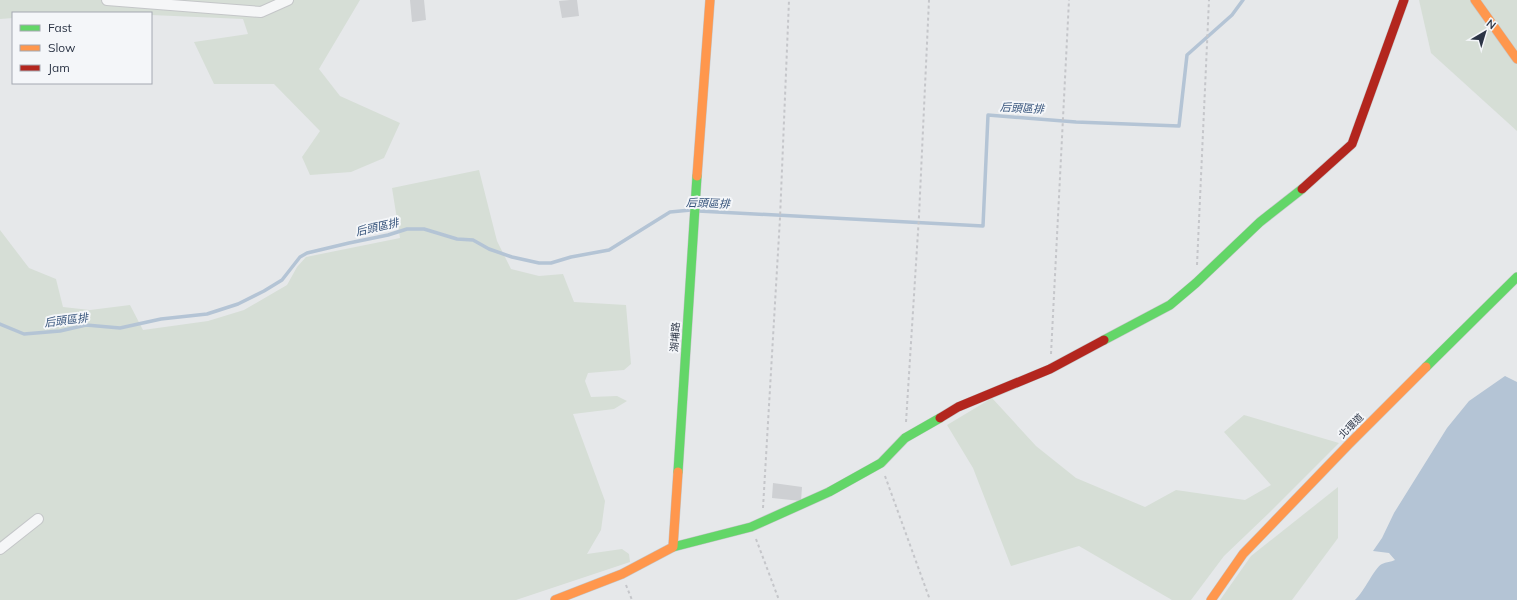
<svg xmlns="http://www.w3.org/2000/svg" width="1517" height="600" viewBox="0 0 1517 600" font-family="Mulish,'Noto Sans TC',sans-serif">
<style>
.green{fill:#d6ded6}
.water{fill:#b4c4d5}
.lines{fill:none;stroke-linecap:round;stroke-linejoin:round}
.stream{stroke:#b4c4d5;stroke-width:3.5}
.building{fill:#ced0d3}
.street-casing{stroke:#c4c6c8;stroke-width:12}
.fast-casing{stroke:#c4c6c8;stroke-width:10}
.slow-casing{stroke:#c4c6c8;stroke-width:10}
.jam-casing{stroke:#c4c6c8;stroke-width:10}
.path{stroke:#c5c6ca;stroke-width:2;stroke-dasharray:3 3;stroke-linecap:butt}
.street{stroke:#f5f6f7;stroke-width:10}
.fast{stroke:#63d668;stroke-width:9}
.slow{stroke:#ff974d;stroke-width:9}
.jam{stroke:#b3261e;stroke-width:9}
.labels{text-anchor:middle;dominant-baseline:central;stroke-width:4;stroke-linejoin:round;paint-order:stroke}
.street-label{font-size:10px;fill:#2b3445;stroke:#f4f6f9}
.water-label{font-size:11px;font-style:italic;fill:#34527a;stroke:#f4f6f9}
</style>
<rect width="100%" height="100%" fill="#e6e8ea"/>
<!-- green -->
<g class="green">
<polygon points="0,0 360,0 319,69 340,96 400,123 384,158 351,172 310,175 302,157 320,131 274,84 214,84 194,42 248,34 243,19 151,15 151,13 13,13 13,18 0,19"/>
<polygon points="1419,0 1517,0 1517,131 1431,53"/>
<polygon points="479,170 497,241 511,269 539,276 563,274 574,302 626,305 631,364 624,370 588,373 585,381 591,397 617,396 627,401 614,409 573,414 605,501 601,530 587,554 622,549 629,554 630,562 516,600 0,600 0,230 29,268 56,279 63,307 90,310 130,305 143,330 208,321 244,310 287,285 297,267 306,257 400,238 392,188"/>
<polygon points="992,398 1036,446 1076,478 1145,507 1176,490 1245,500 1271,485 1224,432 1244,415 1339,443 1270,512 1224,556 1191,600 1172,600 1079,546 1011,566 973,468 947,425"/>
<polygon points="1338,487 1338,538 1292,600 1220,600 1251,556"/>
</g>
<!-- water -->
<path class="water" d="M1505,376L1517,382V600H1355C1364,592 1375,567 1382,564C1386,562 1391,562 1395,560L1389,553L1373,551L1382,538L1394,513L1447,428L1469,401Z"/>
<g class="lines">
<!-- stream -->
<g class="stream">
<polyline points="698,211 983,226 988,115 1076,122 1179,126 1187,55 1232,15 1243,0"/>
<polyline points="0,324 24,334 60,331 86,325 120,328 161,319 207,314 238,304 264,291 282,280 300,257 307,253 349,243 388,235 407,229 424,229 457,239 473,240 489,249 512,257 539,263 551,263 571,257 609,250 670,212 691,210"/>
</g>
</g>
<!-- building -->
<g class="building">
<polygon points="410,0 424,0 426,20 412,22"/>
<polygon points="570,0 577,0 579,16 562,18 559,1"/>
<polygon points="773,483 802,487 801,501 772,498"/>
</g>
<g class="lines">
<defs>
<g id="street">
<polyline points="107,0 261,12 288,0"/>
<polyline points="0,549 38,519"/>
</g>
<g id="fast">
<polyline points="1104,340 1170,305 1196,283 1260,222 1302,189"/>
<polyline points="1426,367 1517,277"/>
<polyline points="678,472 697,176"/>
<polyline points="673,547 751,527 829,492 881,463 905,438 940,418"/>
</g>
<g id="slow">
<polyline points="1475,0 1517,59"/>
<polyline points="697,176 710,0"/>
<polyline points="555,600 622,574 673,547 678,472"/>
<polyline points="1211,600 1243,554 1349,444 1426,367"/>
</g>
<g id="jam">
<polyline points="1302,189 1352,144 1404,0"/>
<polyline points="940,418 958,407 1050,369 1104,340"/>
</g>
</defs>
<!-- street casing -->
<use href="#street" class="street-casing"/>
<!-- fast casing -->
<use href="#fast" class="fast-casing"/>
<!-- slow casing -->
<use href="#slow" class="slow-casing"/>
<!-- jam casing -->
<use href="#jam" class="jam-casing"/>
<!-- path -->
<g class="path">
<polyline points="1197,265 1209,0"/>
<polyline points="1051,354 1069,0"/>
<polyline points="906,422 919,216 929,0"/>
<polyline points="885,476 930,600"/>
<polyline points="763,508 780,218 789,0"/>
<polyline points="756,539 779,600"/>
<polyline points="626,585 632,600"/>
</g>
<!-- street -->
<use href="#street" class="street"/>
<!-- fast -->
<use href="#fast" class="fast"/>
<!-- slow -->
<use href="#slow" class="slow"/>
<!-- jam -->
<use href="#jam" class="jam"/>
</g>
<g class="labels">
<!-- street labels -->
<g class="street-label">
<text transform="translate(675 337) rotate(-86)">湖埔路</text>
<text transform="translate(1351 426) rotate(-45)">北環道</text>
</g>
<!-- water labels -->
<g class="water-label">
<text transform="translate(1022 108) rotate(3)">后頭區排</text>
<text transform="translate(708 203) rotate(2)">后頭區排</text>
<text transform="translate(377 227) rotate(-13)">后頭區排</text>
<text transform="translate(66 320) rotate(-7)">后頭區排</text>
</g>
</g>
<!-- legend -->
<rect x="12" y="12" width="140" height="72" fill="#f4f6f9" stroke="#a4a8b1"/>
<rect x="20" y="25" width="20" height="6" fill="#63d668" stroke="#a4a8b1"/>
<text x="48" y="32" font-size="12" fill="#2b3445">Fast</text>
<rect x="20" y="45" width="20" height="6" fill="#ff974d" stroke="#a4a8b1"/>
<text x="48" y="52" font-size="12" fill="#2b3445">Slow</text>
<rect x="20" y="65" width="20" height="6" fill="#b3261e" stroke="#a4a8b1"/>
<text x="48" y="72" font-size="12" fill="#2b3445">Jam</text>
<!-- north arrow -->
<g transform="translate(1485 32) rotate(38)" stroke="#f4f6f9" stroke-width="3" paint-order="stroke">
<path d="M0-3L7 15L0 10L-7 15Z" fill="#2b3445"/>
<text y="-6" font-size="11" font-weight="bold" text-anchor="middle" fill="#2b3445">N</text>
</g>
</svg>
